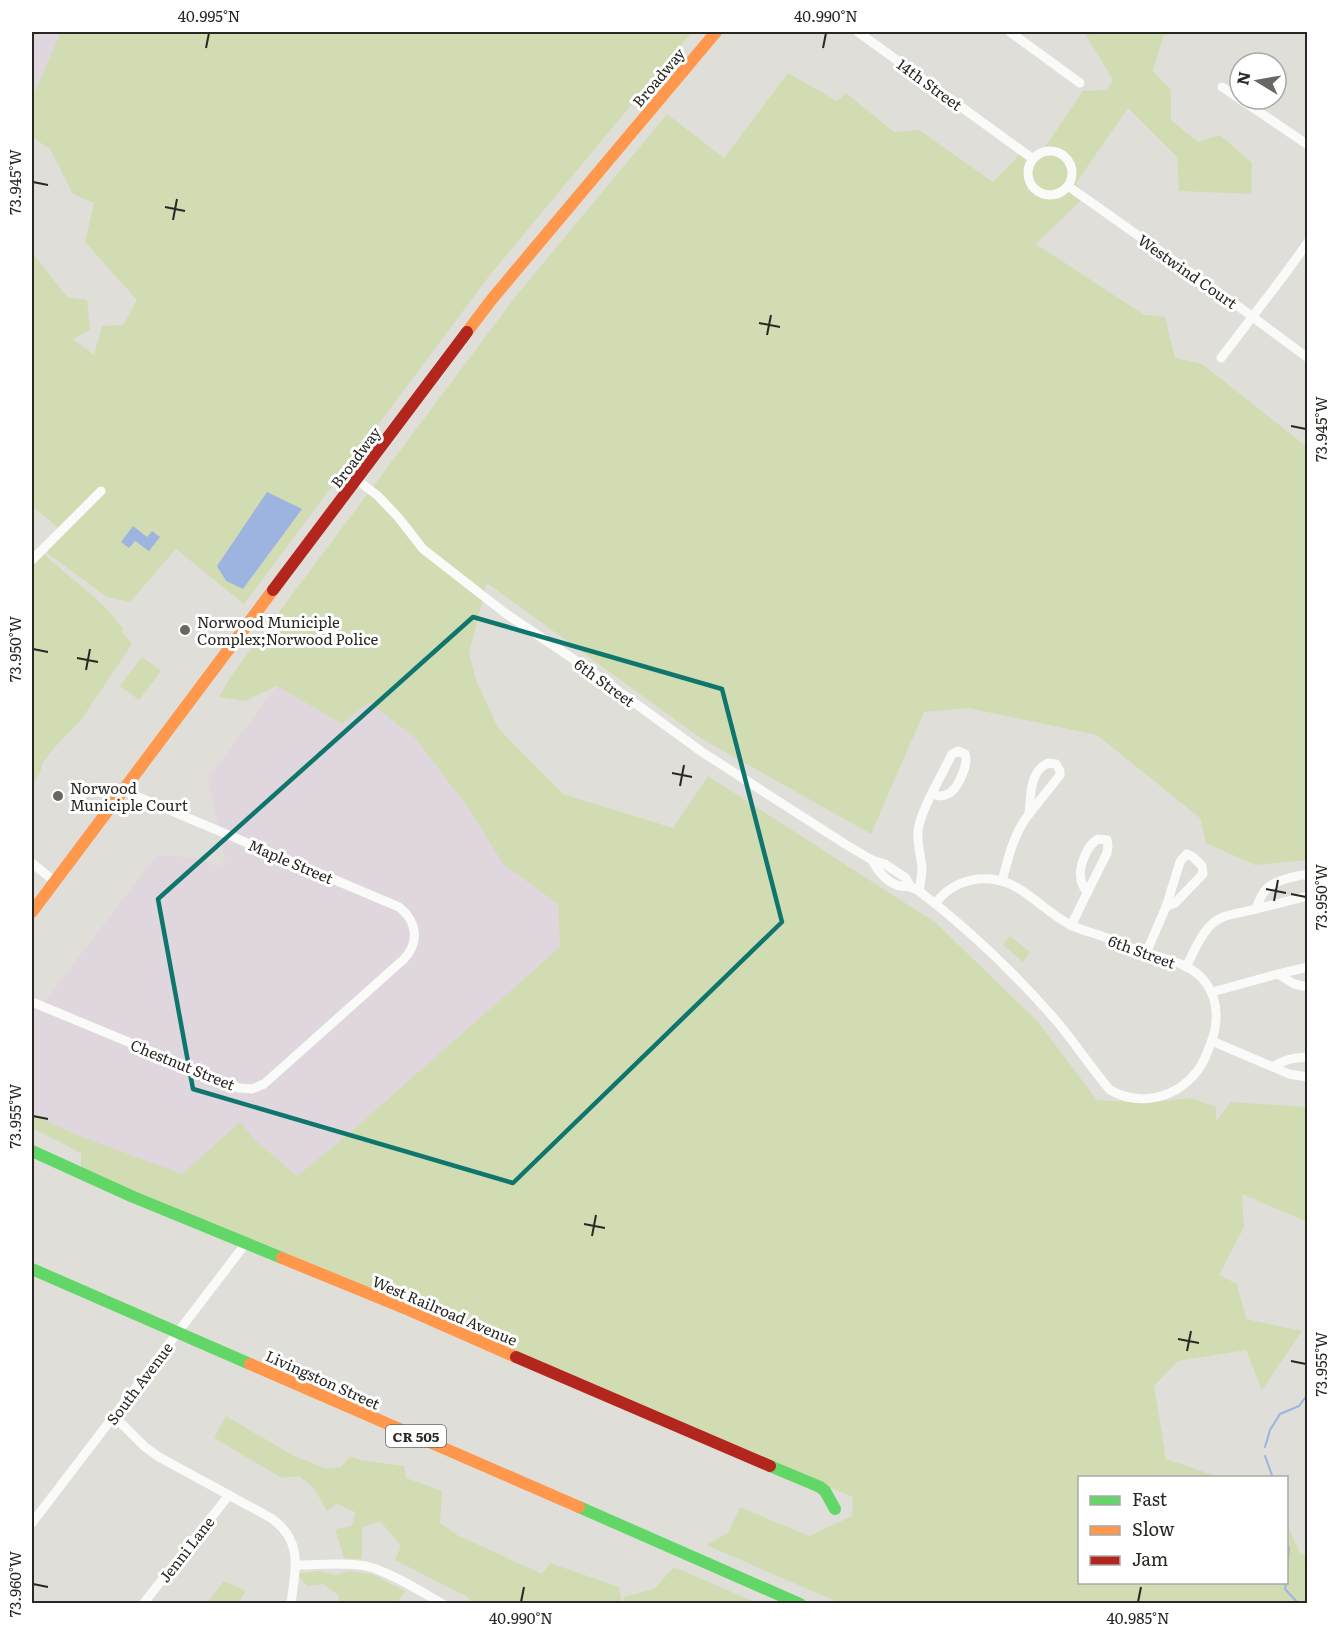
<svg xmlns="http://www.w3.org/2000/svg" width="1339" height="1635" viewBox="0 0 1339 1635" font-family="Literata,serif">
<style>
.industrial{fill:#dfd6de}
.green{fill:#d2dcb3}
.water{fill:#9cb4df}
.lines{fill:none;stroke-linecap:round;stroke-linejoin:round}
.stream{stroke:#9cb4df;stroke-width:2}
.street{stroke:#fafaf9;stroke-width:9}
.fast{stroke:#63d668;stroke-width:12}
.slow{stroke:#ff974d;stroke-width:12}
.jam{stroke:#b3261e;stroke-width:12}
.marked{fill:none;stroke:#0f766e;stroke-width:4.5;stroke-linejoin:round}
.ticks{fill:none;stroke:#292722;stroke-width:2}
.poi-dot{fill:#696762;stroke:#fff;stroke-width:2}
.labels{text-anchor:middle;dominant-baseline:central;stroke-width:6;stroke-linejoin:round;paint-order:stroke}
.shield{fill:#fff;stroke:#696864;stroke-width:1.5}
.shield-label{font-size:14px;font-weight:bold;fill:#292722}
.street-label{font-size:15px;fill:#292722;stroke:#fff}
.poi-label{font-size:15px;fill:#292722;stroke:#fff;text-anchor:start}
.neatline{fill:none;stroke:#292722;stroke-width:2}
.ticks-label{font-size:15px;text-anchor:middle;fill:#292722}
</style>
<rect width="100%" height="100%" fill="#e0ded8"/>
<!-- industrial -->
<g class="industrial">
<polygon points="32,32 61,32 32,98"/>
<polygon points="277,686 342,724 369,702 415,738 470,810 503,864 558,904 560,947 346,1136 297,1176 255,1140 240,1122 182,1175 77,1135 32,1114 32,992 42,1005 157,855 196,858 220,867 225,858 208,779"/>
</g>
<!-- green -->
<g class="green">
<polygon points="61,32 692,32 490,275 244,604 176,549 130,602 107,597 47,553 59,528 32,506 32,254 34,255 67,297 87,300 90,330 73,339 94,355 102,326 123,325 137,300 85,242 94,203 73,194 50,149 32,137 32,98"/>
<polygon points="1084,32 1174,32 1163,37 1153,71 1171,90 1171,120 1198,142 1220,135 1252,163 1251,194 1179,191 1177,157 1128,108 1076,183 1086,195 1036,244 1144,315 1165,317 1175,358 1202,364 1307,447 1307,860 1255,865 1206,843 1200,818 1097,735 968,708 924,712 871,834 702,739 487,583 469,653 476,680 498,728 563,794 673,828 708,776 936,923 1038,1022 1097,1100 1144,1103 1191,1098 1216,1107 1216,1121 1231,1102 1307,1107 1307,1222 1242,1194 1244,1227 1219,1275 1237,1284 1246,1319 1302,1331 1262,1390 1246,1350 1178,1361 1154,1386 1166,1459 1219,1477 1080,1478 1080,1582 1286,1582 1287,1524 1300,1553 1307,1556 1307,1603 840,1603 706,1545 728,1533 740,1507 809,1536 852,1516 853,1497 101,1183 81,1173 81,1153 32,1128 32,1114 77,1135 182,1174 240,1122 255,1140 297,1176 346,1136 560,947 558,904 503,864 470,810 415,738 369,702 342,724 277,686 245,701 219,697 231,676 516,296 667,114 724,158 788,73 837,101 846,93 894,132 919,130 993,182 1024,150 1038,157 1083,91 1107,90 1113,80"/>
<polygon points="42,553 102,604 123,628 122,632 132,644 81,720 54,748 42,764 40,773 32,785 32,564"/>
<polygon points="142,657 161,671 139,700 120,686"/>
<polygon points="1010,936 1030,952 1023,962 1003,945"/>
<polygon points="226,1416 292,1455 327,1469 341,1467 350,1457 361,1460 404,1466 406,1478 442,1491 440,1523 457,1535 542,1574 550,1563 619,1587 622,1603 473,1603 466,1596 395,1560 401,1546 380,1521 362,1527 362,1559 344,1558 335,1529 352,1526 355,1512 337,1504 327,1511 314,1488 299,1476 282,1478 214,1438"/>
<polygon points="674,1567 757,1603 626,1603 623,1597 654,1589"/>
<polygon points="320,1571 336,1575 348,1571 372,1574 405,1591 397,1603 339,1603 338,1595 323,1584 307,1586 297,1574"/>
<polygon points="224,1581 246,1591 238,1603 207,1603"/>
</g>
<!-- water -->
<g class="water">
<polygon points="267,492 302,509 243,589 226,581 217,566"/>
<polygon points="133,526 147,537 152,531 160,537 149,551 135,541 129,548 121,542"/>
</g>
<g class="lines">
<!-- stream -->
<g class="stream">
<polyline points="1265,1447 1270,1430 1280,1414 1299,1406 1308,1394"/>
<polyline points="1265,1456 1273,1478"/>
<polyline points="1286,1538 1289,1549 1286,1578"/>
<polyline points="1286,1582 1285,1589 1299,1604"/>
</g>
<!-- street -->
<g class="street">
<polyline points="858,32 1033,159"/>
<polyline points="1010,32 1080,83"/>
<polyline points="1222,87 1240,99"/>
<polyline points="1240,99 1308,145"/>
<circle cx="1050" cy="173" r="22"/>
<polyline points="1068,186 1242,309 1308,358"/>
<polyline points="1221,358 1285,274 1308,242"/>
<polyline points="357,480 378,496 398,517 423,549 505,613 591,671 702,752 845,844 872,860 885,864 906,878 910,886"/>
<polyline points="32,560 101,491"/>
<path d="M1048,763L1056,764L1060,771V775L1029,814C1031,796 1029,772 1048,763Z"/>
<path d="M1098,839L1107,840L1108,846L1107,853L1087,893C1085,889 1082,885 1081,880C1078,867 1087,845 1098,839Z"/>
<polygon points="1187,854 1193,857 1202,866 1203,874 1175,903 1166,907 1180,862 1183,858"/>
<path d="M872,860C878,871 888,883 900,886C910,888 908,885 919,891C971,931 1016,974 1059,1024C1077,1046 1092,1069 1110,1090C1138,1106 1172,1099 1193,1076C1201,1068 1205,1058 1209,1048C1218,1027 1220,1003 1206,983C1193,964 1166,959 1146,953C1130,948 1115,941 1099,935C1090,932 1081,930 1073,926C1044,913 1024,882 991,879C968,877 948,886 935,904"/>
<polyline points="32,863 54,881"/>
<path d="M1308,875C1301,874 1295,877 1289,878C1267,884 1263,889 1256,909L1308,896"/>
<path d="M1002,881C1009,856 1013,835 1029,814"/>
<path d="M919,891C920,884 922,876 922,868C921,856 917,843 918,831C920,811 943,773 952,754L958,751L965,754C969,764 958,789 948,794C942,797 938,796 932,794"/>
<polyline points="1071,926 1087,893"/>
<polyline points="1146,953 1166,907"/>
<path d="M1186,967C1195,950 1204,924 1223,917C1233,913 1246,912 1256,909"/>
<polyline points="1308,967 1278,974 1294,984 1308,987"/>
<polyline points="1212,992 1278,974"/>
<path d="M32,1002L239,1088L252,1089L264,1084L404,959C420,942 417,921 399,907L122,790"/>
<polyline points="1212,1041 1273,1067"/>
<path d="M1308,1057C1294,1058 1284,1059 1273,1067L1289,1074L1308,1077"/>
<path d="M114,1416L145,1447L159,1457L271,1518C304,1541 295,1569 291,1604"/>
<polyline points="32,1523 246,1243"/>
<path d="M295,1565C318,1565 344,1562 366,1566C388,1571 422,1592 443,1604"/>
<polyline points="143,1604 229,1495"/>
</g>
<!-- fast -->
<g class="fast">
<polyline points="32,1151 131,1196 282,1258"/>
<polyline points="32,1269 250,1364"/>
<polyline points="770,1466 820,1487 825,1491 835,1509"/>
<polyline points="579,1507 800,1604"/>
</g>
<!-- slow -->
<g class="slow">
<polyline points="467,332 492,299 716,32"/>
<polyline points="32,912 273,590"/>
<polyline points="282,1258 409,1310 516,1357"/>
<polyline points="250,1364 579,1507"/>
</g>
<!-- jam -->
<g class="jam">
<polyline points="273,590 467,332"/>
<polyline points="516,1357 770,1466"/>
</g>
</g>
<!-- marked area -->
<path class="marked" d="M473,617L722,689L782,922L513,1183L193,1089L158,899Z"/>
<!-- ticks -->
<path class="ticks" d="M206,48L209,33M823,48L826,33M33,182L48,185M165,207L185,211M173,220L177,199M759,323L780,327M767,335L771,315M1291,426L1306,429M33,649L48,652M77,658L98,662M86,670L90,649M672,773L692,777M680,786L684,765M1266,889L1286,893M1291,894L1306,897M1274,901L1278,880M33,1116L48,1119M584,1224L605,1228M592,1236L596,1215M1178,1339L1199,1343M1187,1351L1191,1331M1291,1361L1306,1364M33,1584L48,1587M521,1602L524,1587M1138,1602L1141,1587"/>
<!-- markers -->
<g class="poi-dot">
<circle cx="185" cy="630" r="6"/>
<circle cx="58" cy="796" r="6"/>
</g>
<g class="labels">
<!-- shield labels -->
<rect class="shield" x="386" y="1425" width="60" height="22" rx="4.5"/>
<g class="shield-label">
<text x="416" y="1436">CR 505</text>
</g>
<!-- street labels -->
<g class="street-label">
<text transform="translate(658 77) rotate(-50)">Broadway</text>
<text transform="translate(930 84) rotate(36)">14th Street</text>
<text transform="translate(1188 271) rotate(35)">Westwind Court</text>
<text transform="translate(355 457) rotate(-53)">Broadway</text>
<text transform="translate(605 682) rotate(36)">6th Street</text>
<text transform="translate(291 861) rotate(23)">Maple Street</text>
<text transform="translate(1142 951) rotate(20)">6th Street</text>
<text transform="translate(183 1064) rotate(22)">Chestnut Street</text>
<text transform="translate(445 1310) rotate(23)">West Railroad Avenue</text>
<text transform="translate(323 1379) rotate(24)">Livingston Street</text>
<text transform="translate(139 1383) rotate(-53)">South Avenue</text>
<text transform="translate(186 1549) rotate(-52)">Jenni Lane</text>
</g>
<!-- poi labels -->
<g class="poi-label">
<text x="197" y="621">Norwood Municiple<tspan x="197" dy="17">Complex;Norwood Police</tspan></text>
<text x="70" y="787">Norwood<tspan x="70" dy="17">Municiple Court</tspan></text>
</g>
</g>
<!-- border -->
<rect width="1339" height="1635" fill="none" stroke="#ffffff" stroke-width="66"/>
<!-- legend -->
<rect x="1078" y="1476" width="210" height="108" fill="#ffffff" stroke="#a9a9a7" stroke-width="1.5"/>
<rect x="1090" y="1496" width="30" height="9" fill="#63d668" stroke="#a9a9a7" stroke-width="1.5"/>
<text x="1132" y="1506" font-size="18" fill="#292722">Fast</text>
<rect x="1090" y="1526" width="30" height="9" fill="#ff974d" stroke="#a9a9a7" stroke-width="1.5"/>
<text x="1132" y="1536" font-size="18" fill="#292722">Slow</text>
<rect x="1090" y="1556" width="30" height="9" fill="#b3261e" stroke="#a9a9a7" stroke-width="1.5"/>
<text x="1132" y="1566" font-size="18" fill="#292722">Jam</text>
<!-- north arrow -->
<g transform="translate(1258 81) rotate(281)"><circle r="28" fill="#ffffff" stroke="#a9a9a7" stroke-width="1.5"/>
<path d="M0-4.5L10 22L0 15L-10 22Z" fill="#696762"/>
<text y="-9" font-size="16" font-weight="bold" text-anchor="middle" fill="#292722">N</text>
</g>
<rect x="33" y="33" width="1273" height="1569" class="neatline"/>
<g class="ticks-label">
<text x="209" y="22">40.995°N</text>
<text x="826" y="22">40.990°N</text>
<text transform="translate(16 182) rotate(-90)" y="5">73.945°W</text>
<text transform="translate(1322 429) rotate(-90)" y="5">73.945°W</text>
<text transform="translate(16 649) rotate(-90)" y="5">73.950°W</text>
<text transform="translate(1322 897) rotate(-90)" y="5">73.950°W</text>
<text transform="translate(16 1116) rotate(-90)" y="5">73.955°W</text>
<text transform="translate(1322 1364) rotate(-90)" y="5">73.955°W</text>
<text transform="translate(16 1584) rotate(-90)" y="5">73.960°W</text>
<text x="521" y="1624">40.990°N</text>
<text x="1138" y="1624">40.985°N</text>
</g>
</svg>
